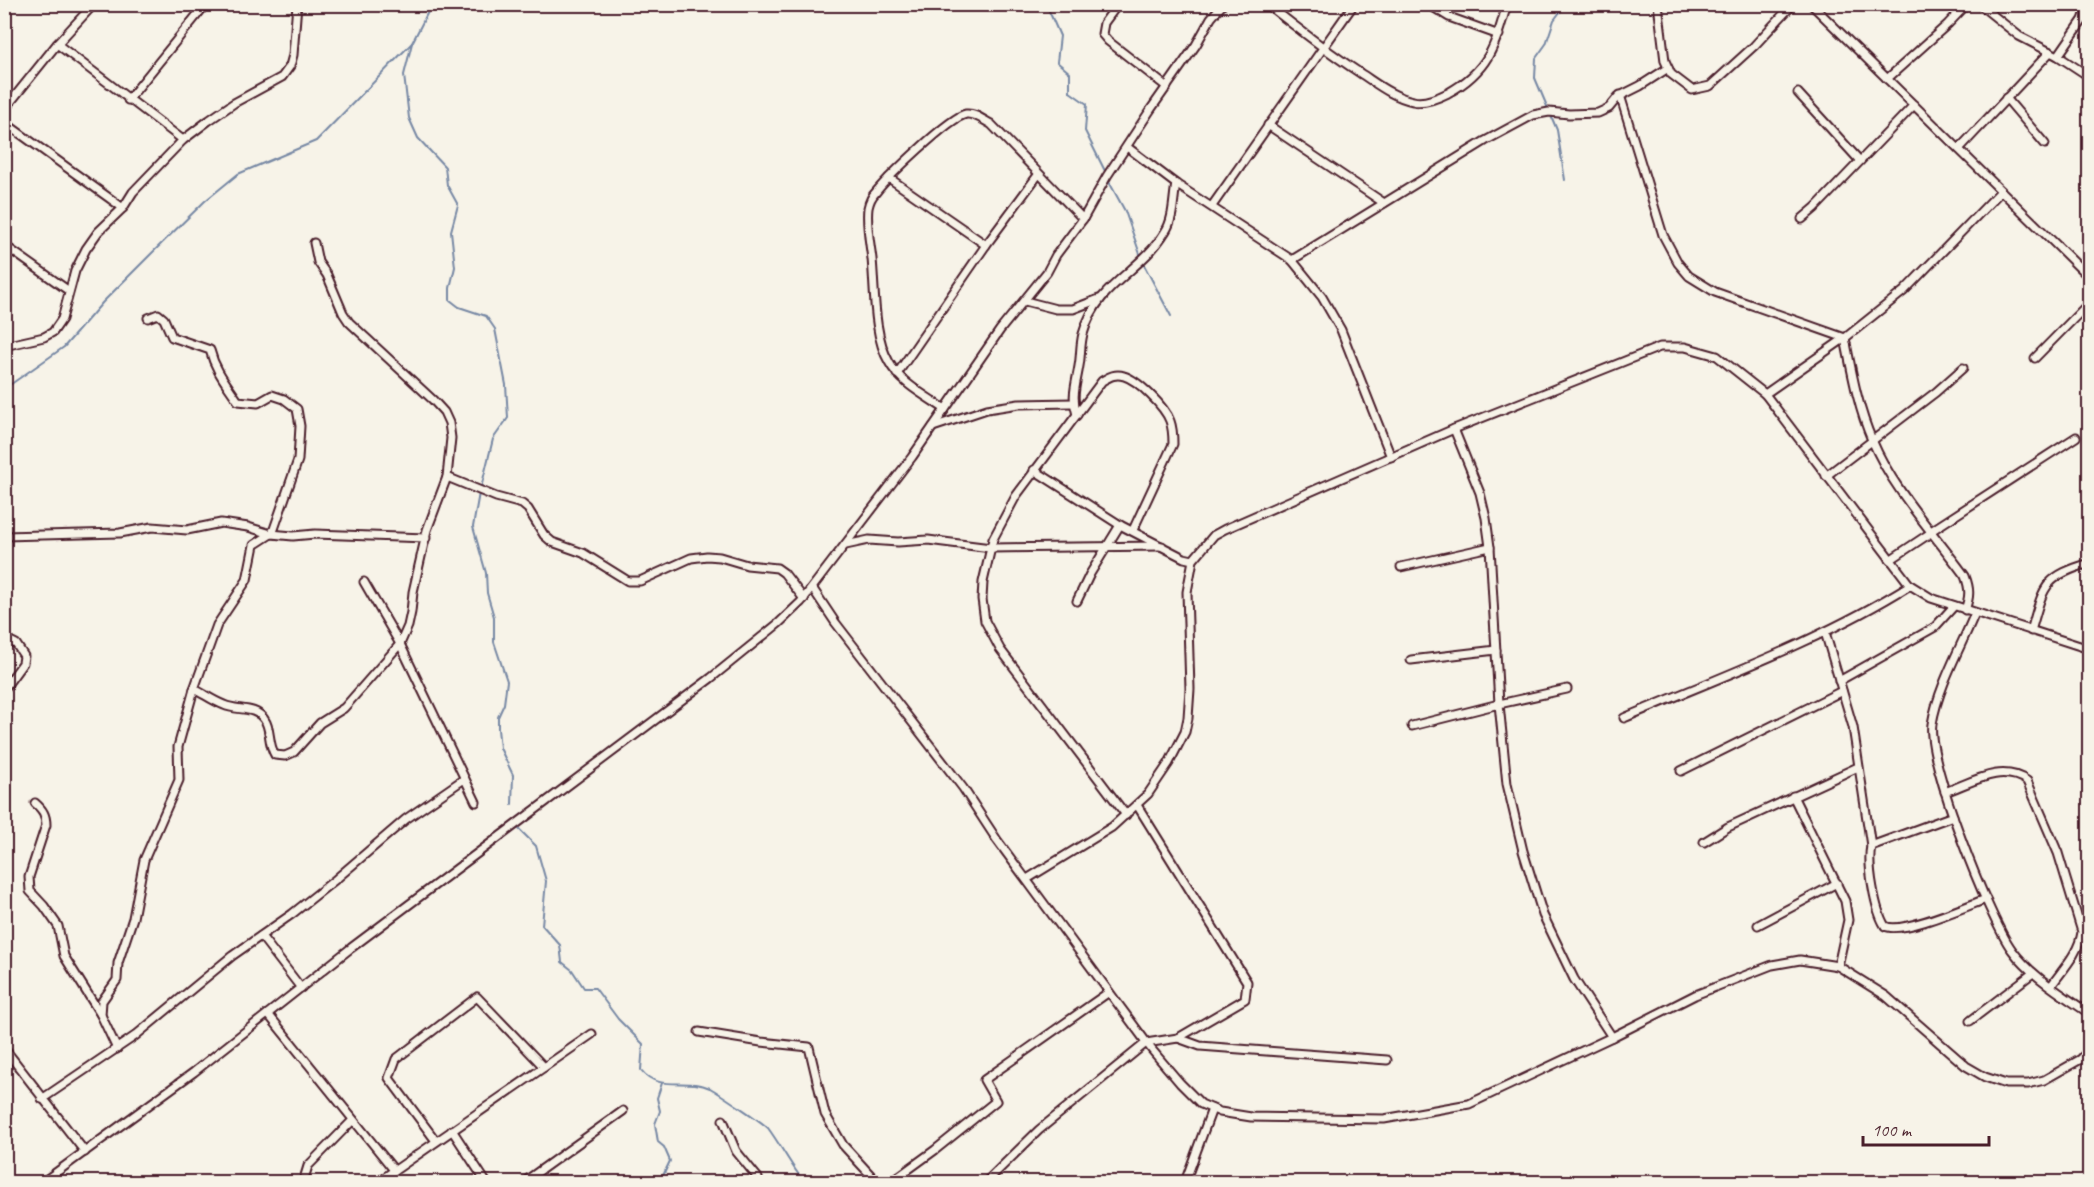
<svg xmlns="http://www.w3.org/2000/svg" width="2094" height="1187" viewBox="0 0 2094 1187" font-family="Caveat,sans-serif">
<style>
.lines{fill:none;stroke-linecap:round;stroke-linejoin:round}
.stream{stroke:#7788a4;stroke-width:2}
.minor-casing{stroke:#4a1f2b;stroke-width:11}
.minor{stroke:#f7f3e8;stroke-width:7}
</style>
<rect width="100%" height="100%" fill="#f7f3e8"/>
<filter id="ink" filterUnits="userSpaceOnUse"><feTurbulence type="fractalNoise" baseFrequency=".0167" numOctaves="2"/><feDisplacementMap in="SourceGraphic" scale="12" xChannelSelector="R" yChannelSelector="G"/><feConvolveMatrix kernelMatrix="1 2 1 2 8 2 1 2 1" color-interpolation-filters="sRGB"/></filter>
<g filter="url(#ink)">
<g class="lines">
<!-- stream -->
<g class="stream">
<polyline points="1046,4 1060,36 1057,62 1070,73 1070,92 1087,104 1085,131 1107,175"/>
<polyline points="412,43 404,75 409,118 418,138 445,167 447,185 458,205 451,231 455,267 450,288 450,300 459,307 486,316 495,329 506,385 508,418 493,439 481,488"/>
<polyline points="1108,180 1125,211 1141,257"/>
<polyline points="1565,180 1557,130 1535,78 1536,58 1546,44 1554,20 1566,4"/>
<polyline points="1143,263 1171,316"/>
<polyline points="4,389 64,347 103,302 154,251 205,201 238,174 316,141 412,43 432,4"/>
<polyline points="479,493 473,527 486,573 487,593 494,617 494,642 507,681 504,704 498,717 498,729 500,748 513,775 512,804"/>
<path d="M518,828L536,846L546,881L542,925L560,945L562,962L572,970L584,988H595L618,1019L643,1044L641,1070C659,1093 686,1077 710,1088C719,1093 762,1122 768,1128C779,1143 788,1160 799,1175L801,1182"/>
<polyline points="660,1182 670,1161 664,1147 658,1142 655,1124 660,1111 657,1098 662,1083"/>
</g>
<defs>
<g id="minor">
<polyline points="1118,4 1104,23 1102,34 1108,41 1167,87"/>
<path d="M1267,4C1297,28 1328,52 1360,73C1377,84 1393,97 1413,101C1424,104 1438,98 1448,93C1488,71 1495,47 1507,4"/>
<polyline points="1428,4 1449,17 1499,35"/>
<polyline points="1658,4 1665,61 1671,74 1692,90 1710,86 1754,46 1793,4"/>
<polyline points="1811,4 2090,278"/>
<polyline points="1979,4 2019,36 2058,56 2090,77"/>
<polyline points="57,44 183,140"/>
<polyline points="2058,56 2083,20 2089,4"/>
<polyline points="1887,79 1948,24 1967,4"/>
<polyline points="1798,93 1860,161"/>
<path d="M1620,95L1663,235L1678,263L1689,276L1715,292L1845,338C1852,373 1858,408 1872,440C1893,490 1933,532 1965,576C1970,589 1970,596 1965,610"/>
<polyline points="2006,98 2045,144"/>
<polyline points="128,100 206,4"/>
<polyline points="4,110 57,44 94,4"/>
<polyline points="4,122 123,208"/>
<polyline points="1268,125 1384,203"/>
<polyline points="1127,147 1176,184 1292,260 1322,297 1341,330 1391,457"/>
<polyline points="1959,149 2050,52"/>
<polyline points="889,178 986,245"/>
<polyline points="1212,206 1354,4"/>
<polyline points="1802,219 1815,208 1914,105"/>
<polyline points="4,245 69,291"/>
<polyline points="1292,260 1485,141 1533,115 1549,112 1569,114 1598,113 1609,108 1618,97 1640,86 1668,68"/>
<polyline points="1025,301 1056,309 1073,309 1099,299"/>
<polyline points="4,346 44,337 53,332 62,319 75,271 86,249 98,232 123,208 133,192 183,140 208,121 234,103 282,77 290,66 293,55 297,4"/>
<polyline points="2035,358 2090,302"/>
<polyline points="897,374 986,245 1038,175"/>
<polyline points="1765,394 1845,338 1904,291 2001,191"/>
<path d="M945,409C926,396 900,383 889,362C873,335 875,289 872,259C870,243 866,224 868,208C869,203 872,196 876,192C888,177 950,117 966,114C975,113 983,120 991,124L1083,219"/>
<path d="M1077,415C1071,396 1076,385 1079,366C1081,356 1080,345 1083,334C1097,283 1141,272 1165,232C1174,219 1173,199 1176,184"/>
<polyline points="933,427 987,409 1019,404 1073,403"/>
<polyline points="1454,429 1480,493 1486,518 1490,547 1499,704 1507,784 1523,851 1543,915 1574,979 1612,1037"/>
<polyline points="1034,470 1120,525 1184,558 1193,560"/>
<polyline points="1826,476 1936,392 1963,368"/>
<polyline points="447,477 496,497 522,504 528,509 544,535 552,542 583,553 628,581 640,581 691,558 707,556 720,557 747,565 777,568 784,573 804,599"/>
<polyline points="1931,531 2076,437"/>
<polyline points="4,536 120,533 152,527 187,530 221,523 248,527 271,534 293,536 315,534 426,538"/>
<polyline points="846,545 869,540 898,542 928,540 991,548 1162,546"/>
<polyline points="1890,560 1932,532"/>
<polyline points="1401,567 1490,547"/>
<polyline points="364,582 400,644 476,802"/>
<polyline points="813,589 835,622 963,788 997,840 1152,1050 1180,1083 1201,1104 1220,1112 1251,1117 1384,1119 1469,1104 1612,1037 1695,995 1772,965 1800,960 1838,966 1886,996 1966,1066 1985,1077 2006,1084 2028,1084 2044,1080 2081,1059 2090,1049"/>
<polyline points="1077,601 1090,574 1120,525"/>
<path d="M1975,613C1961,647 1938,687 1932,724C1926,759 1989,919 2012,950C2032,977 2063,995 2090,1014"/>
<path d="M2031,631C2044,586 2043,577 2090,563"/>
<path d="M1825,632L1853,727L1871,846C1867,865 1875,910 1885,926C1901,935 1967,906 1986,899"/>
<polyline points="4,638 16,644 24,656 23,663 4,689"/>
<polyline points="1411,660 1496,650"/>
<polyline points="1839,681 1935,627 1954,606"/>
<path d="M194,689C204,694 213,701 224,705C237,711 255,706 264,719C272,730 267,742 275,755L285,756L294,752L320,723L344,708L400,644L408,626L411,612L413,592L427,530L447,477L451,438L449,423L444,412L433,400L349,322L343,313L327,275L318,262L314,243"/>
<path d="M1624,718C1720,677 1821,641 1910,585"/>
<polyline points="1412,726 1499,704 1567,689"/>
<polyline points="1681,771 1842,691"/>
<path d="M1945,792C1973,782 2001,763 2027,781L2058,853L2082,932C2079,953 2063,969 2051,986"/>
<polyline points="1793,796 1845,901 1848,920 1838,966"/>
<path d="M35,803C43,810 46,815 46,825L29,877L30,891L44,906L58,926L64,956L101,1015"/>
<path d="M1126,815L1000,649L985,621L982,599L983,582L993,539L1016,496L1102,381C1109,377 1115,373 1124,376C1138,380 1165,407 1170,421C1173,429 1173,436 1173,444L1133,530"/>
<polyline points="1704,842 1728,827 1858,767"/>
<polyline points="1871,846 1953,816"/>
<polyline points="1027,879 1112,827 1148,794 1169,763 1185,732 1188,718 1190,689 1187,592 1193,560 1214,535 1225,529 1454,429 1660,347 1685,347 1717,356 1765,394 1910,585 1931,598 2083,647 2090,651"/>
<polyline points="1758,925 1837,883"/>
<polyline points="261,936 301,988"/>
<polyline points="268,1014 394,1170"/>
<polyline points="1970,1021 2033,973"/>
<polyline points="699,1032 761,1042 809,1047 825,1114 843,1145 877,1182"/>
<polyline points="1178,1038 1200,1046 1387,1060"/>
<polyline points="4,1048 85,1152"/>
<path d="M117,1049L101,1015L102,1001L117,980L118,963L133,918L144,860L179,780L178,747L194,689L217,625L247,580L254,545L271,534L274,529L298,460L300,426L297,409L284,399L272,395L258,403L238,401C226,383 215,370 210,350L172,337L164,319L158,314L148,318"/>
<polyline points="42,1099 135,1036 232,956 292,914 336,879 406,819 464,779"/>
<polyline points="723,1120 736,1151 758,1178 758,1182"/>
<polyline points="452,1130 486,1182"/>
<polyline points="436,1141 389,1078 396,1059 477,997 544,1067"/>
<polyline points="43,1182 194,1072 351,948 711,678 779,623 801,602 912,457 1000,330 1047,272 1056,255 1083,219 1107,176 1151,109 1196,45 1211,18 1223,4"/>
<polyline points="303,1182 308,1166 353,1120"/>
<polyline points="378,1182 592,1034"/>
<polyline points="524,1182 623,1111"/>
<polyline points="891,1182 935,1150 996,1101 984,1080 1109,992"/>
<polyline points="986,1182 1039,1130 1146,1043 1178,1038 1245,999 1247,982 1137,805"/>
<polyline points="1185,1182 1212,1109"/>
<polyline points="2087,1182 2090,1181"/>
</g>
</defs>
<!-- minor casing -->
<use href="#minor" class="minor-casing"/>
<!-- minor -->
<use href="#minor" class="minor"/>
</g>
</g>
<!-- margin -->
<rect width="2094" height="1187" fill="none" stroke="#f7f3e8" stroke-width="24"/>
<rect x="12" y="12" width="2070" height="1163" fill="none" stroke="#4a1f2b" stroke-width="2" filter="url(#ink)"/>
<!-- scale -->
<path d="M1863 1136v9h126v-9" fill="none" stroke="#4a1f2b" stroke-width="3"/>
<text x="1872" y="1136" font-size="18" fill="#4a1f2b" stroke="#f7f3e8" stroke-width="4.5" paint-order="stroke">100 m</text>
</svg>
